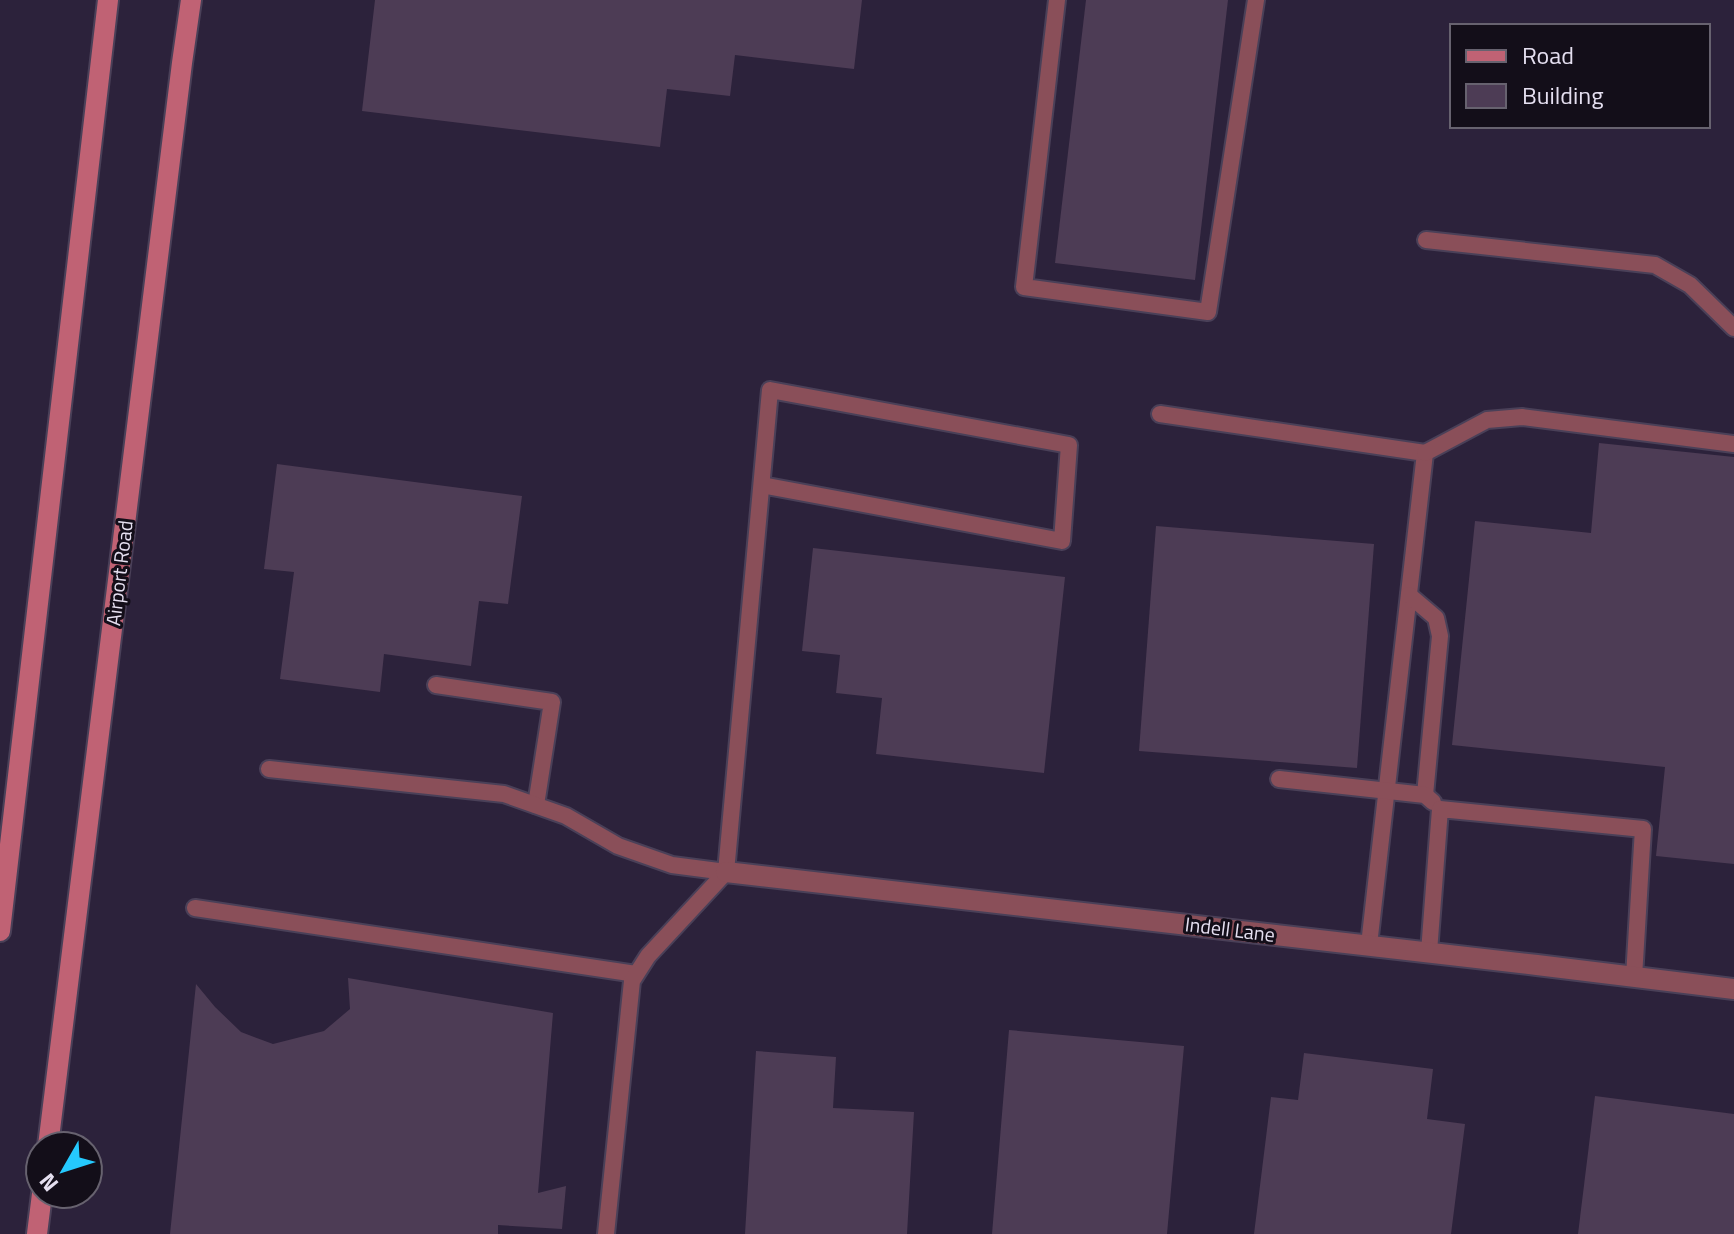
<svg xmlns="http://www.w3.org/2000/svg" width="1734" height="1234" viewBox="0 0 1734 1234" font-family="'Titillium Web',sans-serif">
<style>
.building{fill:#4d3c55}
.lines{fill:none;stroke-linecap:round;stroke-linejoin:round}
.lane-casing{stroke:#4a4058;stroke-width:20}
.street-casing{stroke:#4a4058;stroke-width:24}
.secondary-casing{stroke:#4a4058;stroke-width:24}
.lane{stroke:#8a4f59;stroke-width:16}
.street{stroke:#8a4f59;stroke-width:20}
.secondary{stroke:#c06274;stroke-width:20}
.labels{text-anchor:middle;dominant-baseline:central;stroke-width:6;stroke-linejoin:round;paint-order:stroke}
.street-label{font-size:20px;fill:#e5dff0;stroke:#130e19}
</style>
<rect width="100%" height="100%" fill="#2c223b"/>
<!-- building -->
<g class="building">
<polygon points="375,0 862,0 854,69 735,55 730,96 667,89 660,147 362,111"/>
<polygon points="1086,0 1228,0 1195,280 1055,263"/>
<polygon points="1599,443 1734,457 1734,864 1656,856 1665,767 1452,745 1475,521 1591,533"/>
<polygon points="277,464 522,496 508,604 479,601 471,666 384,654 380,692 280,679 294,572 264,569"/>
<polygon points="1156,526 1374,544 1357,768 1139,751"/>
<polygon points="813,548 1065,577 1044,773 876,754 882,698 836,693 840,655 802,651"/>
<polygon points="348,978 553,1013 538,1193 566,1186 562,1229 498,1225 498,1234 170,1234 196,984 215,1007 241,1032 273,1044 324,1031 350,1009"/>
<polygon points="1009,1030 1184,1046 1167,1234 992,1234"/>
<polygon points="756,1051 836,1057 833,1108 914,1112 907,1234 745,1234"/>
<polygon points="1304,1053 1433,1069 1427,1119 1465,1124 1451,1234 1254,1234 1271,1097 1298,1100"/>
<polygon points="1595,1096 1734,1114 1734,1234 1578,1234"/>
</g>
<g class="lines">
<defs>
<g id="lane">
<polyline points="1057,0 1024,287 1208,312 1256,0"/>
<polyline points="1426,240 1655,265 1690,285 1734,328"/>
<polyline points="1160,414 1425,453 1369,945"/>
<polyline points="1425,453 1487,420 1522,417 1734,444"/>
<polyline points="1409,595 1436,618 1440,636 1425,795"/>
<polyline points="436,685 552,702 536,805"/>
<polyline points="269,769 504,794 566,816 618,846 672,865 726,872 770,390 1069,445 1062,541 762,485"/>
<polyline points="1279,779 1425,795 1433,802"/>
<polyline points="195,908 636,974"/>
<polyline points="1429,952 1440,809 1643,829 1634,977"/>
<polyline points="606,1234 632,981 648,956 726,872"/>
</g>
<polyline id="street" points="726,872 1537,965 1734,989"/>
<g id="secondary">
<polyline points="0,931 108,0"/>
<polyline points="48,1146 182,63 191,0"/>
<polyline points="37,1234 42,1194"/>
</g>
</defs>
<!-- lane casing -->
<use href="#lane" class="lane-casing"/>
<!-- street casing -->
<use href="#street" class="street-casing"/>
<!-- secondary casing -->
<use href="#secondary" class="secondary-casing"/>
<!-- lane -->
<use href="#lane" class="lane"/>
<!-- street -->
<use href="#street" class="street"/>
<!-- secondary -->
<use href="#secondary" class="secondary"/>
</g>
<g class="labels">
<!-- street labels -->
<g class="street-label">
<text transform="translate(119 573) rotate(-83)">Airport Road</text>
<text transform="translate(1230 929) rotate(7)">Indell Lane</text>
</g>
</g>
<!-- legend -->
<rect x="1450" y="24" width="260" height="104" fill="#130e19" stroke="#67626f" stroke-width="2"/>
<rect x="1466" y="50" width="40" height="12" fill="#c06274" stroke="#67626f" stroke-width="2"/>
<text x="1522" y="64" font-size="24" fill="#e5dff0">Road</text>
<rect x="1466" y="84" width="40" height="24" fill="#4d3c55" stroke="#67626f" stroke-width="2"/>
<text x="1522" y="104" font-size="24" fill="#e5dff0">Building</text>
<!-- north arrow -->
<g transform="translate(64 1170) rotate(231)"><circle r="38" fill="#130e19" stroke="#67626f" stroke-width="2"/>
<path d="M0-6L14 30L0 20L-14 30Z" fill="#25c9fe"/>
<text y="-12" font-size="22" font-weight="bold" text-anchor="middle" fill="#e5dff0">N</text>
</g>
</svg>
